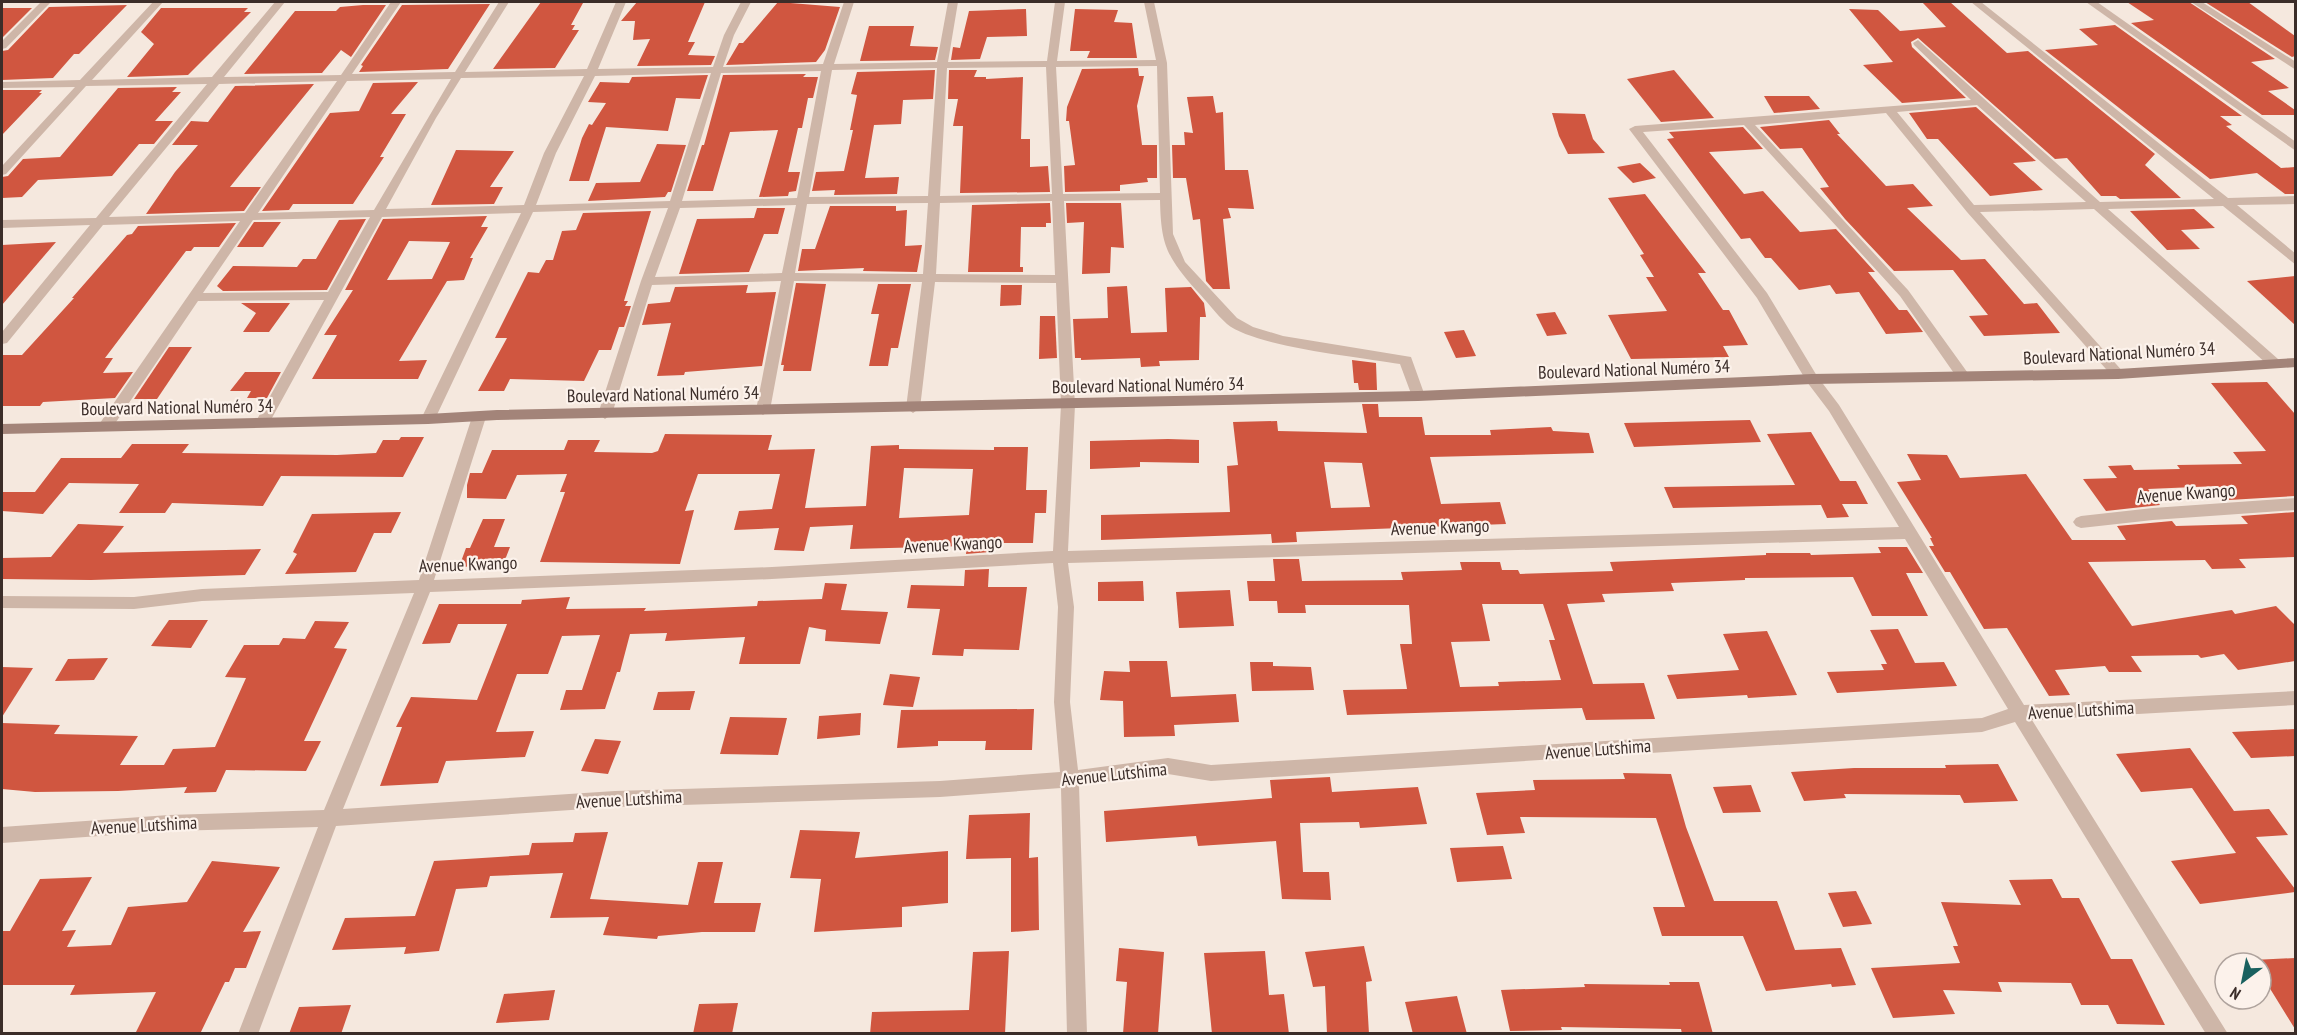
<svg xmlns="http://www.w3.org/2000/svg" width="2297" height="1035" viewBox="0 0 2297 1035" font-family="'PT Sans Narrow',sans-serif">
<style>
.building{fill:#d05640;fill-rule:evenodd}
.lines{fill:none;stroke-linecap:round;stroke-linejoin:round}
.minor{fill:#ceb6a8;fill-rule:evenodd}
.secondary{fill:#a38479;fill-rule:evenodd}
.labels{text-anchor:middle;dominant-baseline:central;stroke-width:4.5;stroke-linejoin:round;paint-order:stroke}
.street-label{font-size:18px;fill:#3b2d29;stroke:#fcf2eb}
</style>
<rect width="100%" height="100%" fill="#f5e8de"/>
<!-- building -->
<g class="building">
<polygon points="541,2 583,3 571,25 575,25 572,30 579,30 555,68 493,69"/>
<polygon points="637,2 705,2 688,42 695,42 688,55 715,56 711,65 637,66 650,39 633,40 635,21 621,21"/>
<polygon points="778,2 840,7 825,50 816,62 726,65 739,43 743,43"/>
<polygon points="1922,2 1950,2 2007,53 2028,51 2155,154 2145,165 2181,198 2120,199 2116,196 2101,196 2067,158 2055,159 1918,38 1911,42 1912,47 1966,98 1902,103 1863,65 1893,62 1849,9 1878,10 1900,31 1946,27"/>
<polygon points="2127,2 2189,2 2275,59 2251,62 2289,88 2268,91 2295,110 2295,115 2262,115 2131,23 2154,20"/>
<polygon points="2205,2 2248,2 2295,36 2295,56 2292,57"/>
<polygon points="490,4 448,69 359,72 363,66 361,65 402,5"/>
<polygon points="127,5 79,54 74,54 53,78 2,80 2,51 8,50 49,7"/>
<polygon points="363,5 386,5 351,57 341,50 322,73 244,74 295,11 336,11 340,7"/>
<polygon points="2,8 32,8 2,38"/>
<polygon points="161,8 248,8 244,12 251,12 188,75 127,77 154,44 141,32"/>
<polygon points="1026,9 1027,36 987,37 980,59 951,60 953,47 960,48 969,11"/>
<polygon points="1075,9 1118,10 1114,22 1132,23 1137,58 1087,58 1090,51 1070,51"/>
<polygon points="2115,25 2242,116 2220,116 2232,125 2226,126 2281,168 2295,167 2295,194 2285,194 2257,173 2210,179 2045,50 2098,45 2079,29"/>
<polygon points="869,26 914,26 910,46 938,47 935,60 860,61"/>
<polygon points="1138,68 1139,76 1144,76 1137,106 1142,145 1157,145 1157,178 1147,178 1148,182 1120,185 1120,191 1065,192 1064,166 1075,165 1069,121 1066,121 1067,107 1082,69"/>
<polygon points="935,70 933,99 903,100 901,124 874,125 865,178 899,177 897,194 834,195 835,190 812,191 816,172 844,171 853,130 850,130 857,95 851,94 857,72"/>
<polygon points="949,70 977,70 974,77 986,77 986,79 1023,77 1021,139 1030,139 1030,167 1048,166 1050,192 960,193 963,126 953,126 958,99 948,99"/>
<polygon points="1674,70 1714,118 1661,122 1627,79"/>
<polygon points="806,74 803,77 818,77 813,98 808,98 802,128 798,128 788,172 800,172 796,191 789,192 788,196 759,197 778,130 730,132 713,191 687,191 702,145 704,145 723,75"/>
<polygon points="708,75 700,99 676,98 668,131 606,127 589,181 569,181 582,138 589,124 592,125 606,103 588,102 600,82 629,83 632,77"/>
<polygon points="418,82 391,114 406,114 380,157 384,157 353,204 293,204 289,210 262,211 330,113 359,111 373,83"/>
<polygon points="314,84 230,187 261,187 244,211 146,214 175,172 198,145 172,145 191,121 208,122 235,86"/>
<polygon points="177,87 172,92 181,92 155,121 173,121 154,144 139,144 112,176 38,180 22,197 2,198 2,177 8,176 23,159 60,157 118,88"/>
<polygon points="2,90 42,90 39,93 42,93 2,135"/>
<polygon points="1213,96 1216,113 1223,112 1225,170 1248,170 1254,209 1228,208 1231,218 1223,219 1230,289 1213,289 1206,281 1200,219 1193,220 1186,178 1173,178 1172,145 1185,145 1184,132 1193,133 1187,97"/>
<polygon points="1764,96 1809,96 1820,109 1774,113"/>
<polygon points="1976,107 2036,161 2013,163 2043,190 1990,196 1938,139 1927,139 1909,113"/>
<polygon points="1552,113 1585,114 1593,139 1605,153 1568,154 1559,136"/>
<polygon points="1829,120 1840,134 1837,134 1886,186 1913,184 1933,206 1907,208 1961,260 1985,259 2024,304 2037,303 2060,333 1984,336 1969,316 1988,315 1953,270 1894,271 1845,219 1820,188 1829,187 1802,148 1780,149 1760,127"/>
<polygon points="1743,127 1763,149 1709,152 1744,194 1763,191 1800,232 1836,229 1875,272 1868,272 1899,310 1907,310 1923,332 1886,334 1859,292 1836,294 1830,285 1799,290 1771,258 1765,258 1750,238 1741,239 1667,139 1674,138 1669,132"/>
<polygon points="657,144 686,145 671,192 668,192 665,197 588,201 596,183 640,182"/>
<polygon points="456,150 514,151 490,187 503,187 494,204 431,205"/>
<polygon points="1640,163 1656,178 1633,183 1617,167"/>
<polygon points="1645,194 1706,273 1698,273 1723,310 1729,310 1748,345 1723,346 1729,357 1631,359 1608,315 1667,311 1646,277 1654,277 1640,255 1644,254 1608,198"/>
<polygon points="1050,203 1051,223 1046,223 1046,227 1021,227 1020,267 1023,267 1023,272 968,272 972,205"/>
<polygon points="1066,203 1121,203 1124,248 1111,247 1110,273 1082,274 1084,222 1067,223"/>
<polygon points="830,206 896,206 896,211 907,210 905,246 922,245 917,272 863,271 864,268 798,271 802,249 815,249"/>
<polygon points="757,208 785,208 778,234 764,234 749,272 679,274 697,219 754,218"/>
<polygon points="2194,209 2215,228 2181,230 2200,249 2167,250 2130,211"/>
<polygon points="651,211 624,301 628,301 625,306 631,306 624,327 619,327 611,350 599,350 584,381 510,379 504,391 478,391 507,338 495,338 528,272 539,273 546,260 553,260 562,231 576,230 583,213"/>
<path d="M487,216L481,227H488L470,258H473L464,280L447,281L399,361L427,360L418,379H312L337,335H324L353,290H345L383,219ZM409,241L450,242L432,279L387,280Z"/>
<polygon points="366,219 327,290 223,291 217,286 233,266 297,267 303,259 316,259 339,220"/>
<polygon points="254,222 281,222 263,247 237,247"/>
<polygon points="236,223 219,247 194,247 191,251 186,251 105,358 113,358 103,373 133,372 115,398 43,402 40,406 2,406 2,355 22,355 74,298 72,298 127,235 132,234 138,226"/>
<polygon points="56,242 2,305 2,245"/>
<polygon points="2295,276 2295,325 2247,281"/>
<polygon points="796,283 826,284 811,371 783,371 784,365 781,365"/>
<polygon points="878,284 911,284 898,348 891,348 888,366 869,366 879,314 871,314"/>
<polygon points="748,285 746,293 776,292 762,366 685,372 684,375 657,376 671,323 642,325 648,304 670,302 675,287"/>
<polygon points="1001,285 1022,285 1021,305 1000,306"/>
<polygon points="1127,286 1131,333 1167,332 1165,288 1191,287 1204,303 1206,317 1200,317 1199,360 1159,361 1160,366 1141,367 1140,358 1081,360 1081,358 1075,358 1073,319 1108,318 1107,287"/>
<polygon points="241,303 290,303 269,332 243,332 256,313"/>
<polygon points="1555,312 1567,334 1547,336 1536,314"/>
<polygon points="1040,316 1055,316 1057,358 1039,359"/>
<polygon points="1464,330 1476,356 1456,358 1444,332"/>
<polygon points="169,347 192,347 157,399 134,399"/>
<polygon points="1352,360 1376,363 1377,390 1359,390 1358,383 1354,383"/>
<polygon points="245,372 281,372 267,398 247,398 251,391 230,391"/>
<polygon points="2267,382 2295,414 2295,496 2229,500 2218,486 2148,489 2160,505 2106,511 2083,479 2117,478 2108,466 2131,465 2134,470 2180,469 2177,465 2242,464 2233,452 2266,451 2211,383"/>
<path d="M1362,404H1378L1379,417H1422L1425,435H1491L1490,430L1551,427L1553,431L1589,433L1594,453L1430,457L1441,504L1500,502L1506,524L1296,532L1297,542L1272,543L1271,534L1101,540V515L1230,512L1227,466L1238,465L1233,422L1277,421L1278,431L1367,433ZM1324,462L1362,463L1370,507L1331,508Z"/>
<polygon points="1750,420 1761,442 1634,447 1624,423"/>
<polygon points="1811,432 1840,481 1856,481 1868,504 1842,504 1849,517 1827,518 1821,505 1673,508 1664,487 1795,485 1767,434"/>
<path d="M665,434L772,435L768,450L815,449L805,508L866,506L871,446L899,445V449L994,450V447H1028L1026,490H1047L1046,513H1035L1033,543H990V552L966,554L967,546L850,549L853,525L810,527L804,551L774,550L779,528L734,530L739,511L772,509L780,474H698L685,511L694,510L680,564L540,562L565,492H560L567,474L517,475L506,499L467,498V485L470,473H482L492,450H564L568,440H600L594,452L652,453L658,451ZM904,468L973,469L969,515L899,518Z"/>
<polygon points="401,437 424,437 403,477 281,476 263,506 172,503 165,513 119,513 139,484 69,483 43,514 2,511 2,492 35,492 61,458 121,458 132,444 189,444 182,453 337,455 376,453 383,440 399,440"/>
<polygon points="1168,439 1199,440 1199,463 1140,462 1140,467 1090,469 1090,441"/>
<polygon points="1907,454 1947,455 1960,478 2026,474 2072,540 2126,540 2117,526 2172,521 2176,526 2248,524 2241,516 2295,512 2295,557 2239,559 2246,568 2212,569 2205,560 2088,562 2132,626 2232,610 2235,614 2276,606 2295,625 2295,661 2238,670 2224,654 2201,658 2198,655 2131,656 2142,672 2109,672 2105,666 2055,670 2070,695 2049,696 2007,628 1984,629 1950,572 1945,572 1929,546 1934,546 1930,538 1932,538 1897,482 1921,480"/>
<polygon points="401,512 391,533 374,533 356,572 285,574 297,554 293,552 312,514"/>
<polygon points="483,519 505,519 494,547 510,547 503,565 459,567 466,548 470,548"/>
<polygon points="78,524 124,526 103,553 261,549 245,575 91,580 2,579 2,558 51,557"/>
<path d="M1878,547H1907L1923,573H1906L1928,616H1872L1853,577L1745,578V580L1671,583L1674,591L1602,594L1605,602L1567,604L1593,684L1644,683L1655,719L1586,720L1582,708L1347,715L1343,690L1407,689L1400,644H1412L1409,605H1305L1306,613H1278L1277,601H1249L1247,581H1275L1273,559H1299L1302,581L1403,580L1401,572L1462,570L1460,562H1500L1502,570H1518L1520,574L1613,571L1610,562L1766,555V553H1810L1811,555L1881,553ZM1482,604H1543L1555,640H1549L1561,680L1498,682L1499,686L1460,687L1451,642L1490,641Z"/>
<polygon points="989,569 988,587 1027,587 1019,650 964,649 963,656 932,655 940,609 907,608 911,585 964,586 965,570"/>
<polygon points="1143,581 1144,601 1098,601 1098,582"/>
<polygon points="825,583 847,584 841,610 888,612 880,644 825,641 826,630 809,627 800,664 739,664 745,637 665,641 667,633 630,634 620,672 617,672 605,709 560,710 566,690 582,690 600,635 562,636 548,674 517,674 496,732 534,731 525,757 446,761 438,783 380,786 402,727 396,727 411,697 477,700 507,624 458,624 450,643 422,644 439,604 521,604 522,600 570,597 566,609 646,608 644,611 757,606 758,601 822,599"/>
<polygon points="1230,590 1234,626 1179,628 1176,592"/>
<polygon points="169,620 208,620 191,648 151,646"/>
<polygon points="315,621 349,622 334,648 347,649 304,741 321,741 306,771 226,770 216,792 184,793 187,787 118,791 35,792 2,789 2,723 60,725 54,734 138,736 120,765 164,765 173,749 215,747 246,678 225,677 244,645 279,645 283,638 305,639"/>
<polygon points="1898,629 1915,663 1944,662 1957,686 1837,693 1827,672 1884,670 1881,664 1887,664 1870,630"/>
<polygon points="1767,631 1797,695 1748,698 1747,695 1677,699 1667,675 1739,670 1723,634"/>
<polygon points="108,658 94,680 55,681 68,659"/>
<polygon points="1129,661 1167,661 1171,697 1236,694 1239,722 1174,725 1175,736 1124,737 1123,701 1100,700 1104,671 1130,672"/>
<polygon points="1250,662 1273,662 1273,666 1311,667 1314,690 1252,691"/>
<polygon points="2,667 33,668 2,717"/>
<polygon points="890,674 920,677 913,707 883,705"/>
<polygon points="695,691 690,710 653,710 658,692"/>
<polygon points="1034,709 1032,750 985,750 986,741 938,741 938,746 897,748 901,710"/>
<polygon points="861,713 860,735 817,739 819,716"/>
<polygon points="730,717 787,718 778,755 720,754"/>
<polygon points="2295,729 2295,756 2251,758 2232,732"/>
<polygon points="595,739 621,741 608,774 581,771"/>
<polygon points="2190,748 2234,811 2269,809 2288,835 2256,837 2295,889 2295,892 2200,904 2171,861 2236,853 2192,788 2141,792 2116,754"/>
<polygon points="1998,764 2018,801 1964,803 1960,795 1844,794 1846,798 1804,801 1791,772 1854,768 1946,768 1945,765"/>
<polygon points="1623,773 1671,774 1686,827 1714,901 1777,901 1795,950 1841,948 1856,985 1832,987 1831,984 1766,991 1743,936 1662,936 1653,907 1685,907 1656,818 1520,817 1525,833 1487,835 1476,793 1535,790 1533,780 1625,779"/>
<polygon points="1330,777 1332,792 1418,787 1427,824 1360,828 1359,822 1300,823 1303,872 1329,872 1331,900 1282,899 1276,841 1198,846 1196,836 1106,842 1104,811 1272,798 1270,780"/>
<polygon points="1751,785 1761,812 1723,813 1713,787"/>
<polygon points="1030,813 1029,858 1038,857 1039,930 1011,932 1011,858 966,859 969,815"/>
<polygon points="800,830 860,832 855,858 948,851 948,903 902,907 902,927 814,932 821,879 790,878"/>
<polygon points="608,832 590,899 688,905 698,862 723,862 714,903 761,903 755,932 702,932 658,936 657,939 603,935 609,917 550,918 563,873 490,876 487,887 456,889 439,951 404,954 406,947 332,950 345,918 415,916 434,861 529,855 532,843 573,842 575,833"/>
<polygon points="1503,846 1512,879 1457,882 1450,848"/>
<polygon points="212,861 280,867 243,932 261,931 246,968 235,968 229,982 225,982 200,1034 135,1034 156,992 70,995 75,985 2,985 2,931 10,931 40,879 92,877 62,931 76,930 67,947 111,945 128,907 187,902"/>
<polygon points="2052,879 2062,898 2079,898 2111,959 2132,959 2165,1025 2117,1024 2108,1005 2081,1005 2071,983 1998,982 2002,992 1943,990 1955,1014 1893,1018 1871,968 1960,963 1953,946 1958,946 1941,902 2021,905 2009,880"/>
<polygon points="1856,891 1872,924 1843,927 1828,893"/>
<polygon points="1364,946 1372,981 1366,982 1369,1034 1327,1034 1325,986 1313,987 1305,952"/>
<polygon points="1119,948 1164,952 1158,1034 1123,1034 1127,982 1116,981"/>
<polygon points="1009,951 1005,1034 870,1034 872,1012 969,1010 973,952"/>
<polygon points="1265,951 1269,995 1284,994 1289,1034 1212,1034 1204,953"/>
<polygon points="2295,958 2295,1029 2261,974 2261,963 2254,963 2253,960"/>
<polygon points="1669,982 1699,982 1713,1034 1682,1034 1681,1029 1561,1027 1562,1030 1510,1031 1501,990 1585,987 1584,984 1670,985"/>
<polygon points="555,990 549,1020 496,1023 504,994"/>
<polygon points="1457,996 1467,1034 1413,1034 1405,1002"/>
<polygon points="738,1003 732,1034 693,1034 699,1004"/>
<polygon points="351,1005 341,1034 289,1034 299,1007"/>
</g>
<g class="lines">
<!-- minor -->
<g class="minor">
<polygon points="41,2 51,2 6,48 2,49 2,41"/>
<path d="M153,2H163L92,80L212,77L275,2H285L224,77L341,75L391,2H401L352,74L455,72L499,2H509L465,72L587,69L616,2H626L598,69L713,67L724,35L741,2H751L734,35L723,67L823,64L844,2H854L834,64L937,62L948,2H958L948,62L1047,61L1055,2H1065L1057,61L1156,60L1144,2H1154L1167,63L1173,234L1185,262L1237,318L1253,327L1283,336L1411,357L1425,396L1423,399H1413L1400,364C1361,357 1255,347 1227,324C1216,314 1206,300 1196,290C1166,256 1161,244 1160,200L1064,201L1075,405L1068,551L1899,527L1829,411L1807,382L1757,298L1629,129L1635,126L1971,100L1914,45L1913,43L1918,40L2100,202L2214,199L1971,2H1981L2228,198L2296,196V204L2237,205L2296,254V265L2223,206L2108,209L2278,359L2280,362L2278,365H2268L2094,209L1980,212L2125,374L2118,379L2113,377L1967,212L1886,113L1755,125L1908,290L1970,376L1963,381L1958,379L1900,296L1744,125L1643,132L1767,293L1817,376L1839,405L2024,705L2296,691V705L2032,720L2228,1034H2206L2015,722L1982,732L1211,781L1168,774L1079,785L1087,1034H1067L1061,788L940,797L615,807L336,826L258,1034H238L318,827L169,831L2,843V827L169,815L324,810L414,593L202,601L134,609L2,608V596L134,597L202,589L419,580L472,417L479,412L486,417L434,580L772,567L1053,551L1061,405L1056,283L935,282L920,408L913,413L906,408L922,282L794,281L770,410L763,415L756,410L781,281L652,285L612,414L605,419L598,414L641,281L668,208L533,212L435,419L428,424L421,419L521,213L382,217L267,427H257L255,423L324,300L198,301L110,431H100L98,427L100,423L240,221L103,225L7,343L2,344V332L90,225L2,228V220L96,218L207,84L86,86L6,174L2,175V166L75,87L2,88V82L80,80ZM1157,66L1160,193L1063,194L1056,67ZM1046,67L1052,194L940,196L947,68ZM937,68L928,196L809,197L832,70ZM821,71L797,198L682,201L721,73ZM711,73L670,201L536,205L556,153L595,76ZM584,76L544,153L524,205L386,209L436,118L461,78ZM451,79L374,210L258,213L347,81ZM337,81L245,213L109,217L219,84ZM1977,105L2086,202L1974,205L1897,112ZM1052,201L1055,275L936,274L940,203ZM928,203L923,274L795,273L807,204ZM796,205L782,273L655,277L680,208ZM370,217L328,292L203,293L253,220ZM1905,539L2008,709L1982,718L1211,765L1168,758L1078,770L1070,702L1074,607L1068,563ZM1053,563L1058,607L1054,702L1060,772L940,781L615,791L343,809L430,592L772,579Z"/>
<polygon points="2086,2 2097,2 2296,142 2296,151"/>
<polygon points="2191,2 2202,2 2296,62 2296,70"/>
<polygon points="2296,498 2296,510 2153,520 2081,528 2076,526 2073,522 2076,518 2081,516 2153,508"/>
</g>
<!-- secondary -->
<polygon class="secondary" points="2296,358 2296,367 2118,379 1812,384 1418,401 497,420 428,424 2,434 2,424 428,414 497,410 1418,391 1812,374 2118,369"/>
</g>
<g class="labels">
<!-- street labels -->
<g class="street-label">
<text transform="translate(2119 353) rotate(-3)">Boulevard National Numéro 34</text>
<text transform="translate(1634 369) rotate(-2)">Boulevard National Numéro 34</text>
<text transform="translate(1148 385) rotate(-1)">Boulevard National Numéro 34</text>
<text transform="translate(663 394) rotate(-1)">Boulevard National Numéro 34</text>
<text transform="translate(177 407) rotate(-1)">Boulevard National Numéro 34</text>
<text transform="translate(2186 493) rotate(-4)">Avenue Kwango</text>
<text transform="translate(1440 527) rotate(-2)">Avenue Kwango</text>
<text transform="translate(953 544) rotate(-3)">Avenue Kwango</text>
<text transform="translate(468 564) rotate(-2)">Avenue Kwango</text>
<text transform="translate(2081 710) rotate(-3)">Avenue Lutshima</text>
<text transform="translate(1598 749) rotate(-4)">Avenue Lutshima</text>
<text transform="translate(1114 774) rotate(-6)">Avenue Lutshima</text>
<text transform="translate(629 799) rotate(-3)">Avenue Lutshima</text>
<text transform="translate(144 825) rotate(-3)">Avenue Lutshima</text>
</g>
</g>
<!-- border -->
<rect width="2297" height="1035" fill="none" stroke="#3b2d29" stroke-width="6"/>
<!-- north arrow -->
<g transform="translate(2243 981) rotate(212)"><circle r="28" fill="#fcf2eb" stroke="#afa39d" stroke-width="1.5"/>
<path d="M0-4.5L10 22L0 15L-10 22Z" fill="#1a615f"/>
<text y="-9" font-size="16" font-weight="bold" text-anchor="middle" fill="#3b2d29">N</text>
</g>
</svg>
